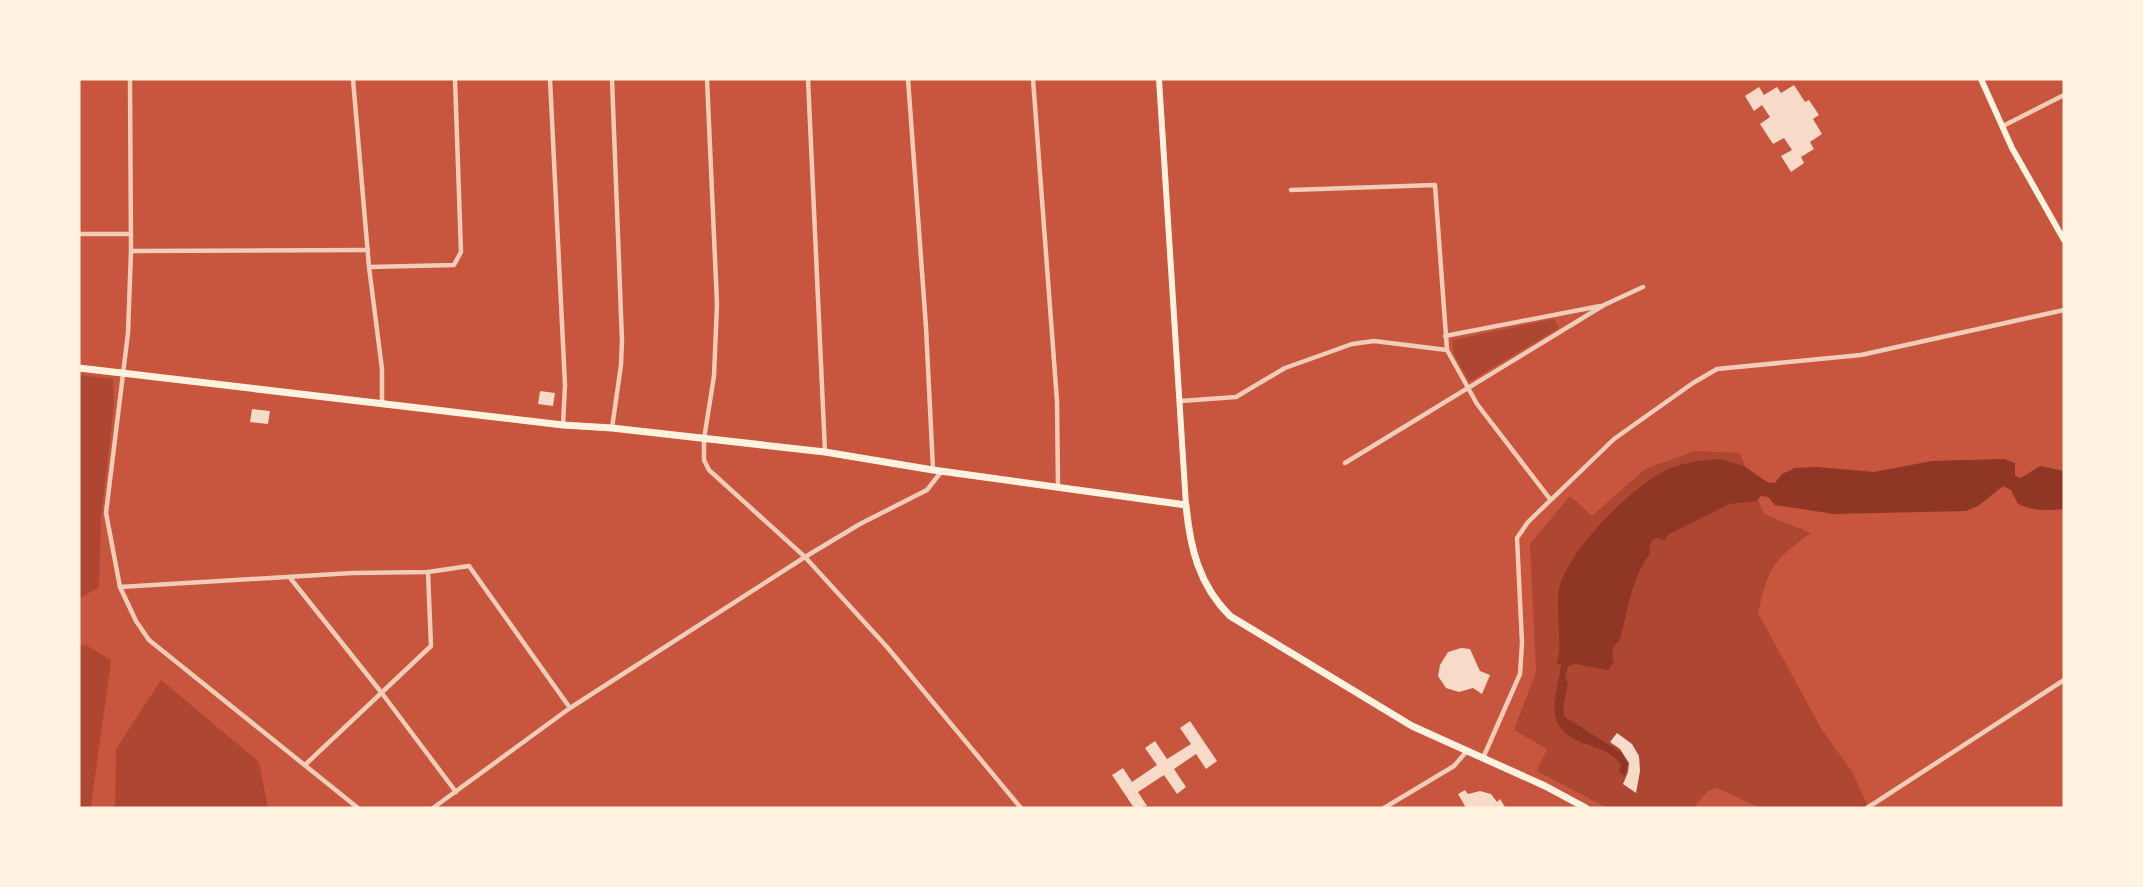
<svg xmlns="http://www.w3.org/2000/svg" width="2143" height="887" viewBox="0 0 2143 887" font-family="Manrope,sans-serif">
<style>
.green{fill:#ae4732}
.water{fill:#8f3625}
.building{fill:#f7dbc8}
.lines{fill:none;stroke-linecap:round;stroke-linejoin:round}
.minor{stroke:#f1ccb7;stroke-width:4.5}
.secondary{stroke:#fff3e0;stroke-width:6}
.primary{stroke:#fff3e0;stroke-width:7}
</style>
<rect width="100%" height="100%" fill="#c8553d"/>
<!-- green -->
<g class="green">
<polygon points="1554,319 1559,328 1469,382 1454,354 1452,340"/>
<polygon points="79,375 113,379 114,406 101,518 99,588 79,598"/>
<path d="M1695,451L1740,453L1764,514L1811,533C1772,561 1769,567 1758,613L1822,730L1851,770L1868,806L1864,808H1760L1717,788L1708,791L1693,808H1607L1537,771L1547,749L1514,730L1536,672L1530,544L1570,496L1592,516L1645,469Z"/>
<polygon points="86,645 111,660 91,807 79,808 79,646"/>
<polygon points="161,680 259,762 268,808 115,808 116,749"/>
</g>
<!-- water -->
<path class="water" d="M1719,459L1744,466L1767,482L1775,483L1782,474L1795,468L1817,467L1874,472L1932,461L2004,459L2015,463V476L2021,478L2040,466L2064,471V509C2047,511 2034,511 2018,504L2011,490L2003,486L1978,506L1966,511L1834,514L1775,505L1768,497L1761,496L1756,501L1729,504L1669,534L1664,541L1658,538L1652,540L1649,548L1650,554C1632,576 1627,613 1620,640C1613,646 1610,653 1614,662L1608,670L1576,664L1568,666L1565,678L1568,682L1563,710L1565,717L1622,753L1628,764L1625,776L1619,772L1621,765C1613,753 1600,749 1589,745C1540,729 1556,702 1561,665L1557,664C1563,641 1555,614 1559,589C1566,553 1629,490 1661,473C1678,463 1700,460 1719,459Z"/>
<!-- building -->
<g class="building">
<polygon points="1794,85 1805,102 1809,100 1819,115 1813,119 1822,134 1810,142 1814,149 1801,157 1804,163 1791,172 1781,156 1792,150 1784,138 1773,144 1760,124 1770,117 1762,105 1754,111 1745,96 1759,87 1764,95 1777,87 1781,93"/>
<polygon points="540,391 555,393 553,406 538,404"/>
<polygon points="252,409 270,411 268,424 250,422"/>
<polygon points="1461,648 1470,649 1480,671 1490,675 1482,694 1473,688 1459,692 1446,688 1438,676 1440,665 1448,652"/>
<polygon points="1190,721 1217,761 1206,769 1196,754 1174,769 1186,787 1177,794 1164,775 1138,792 1147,806 1134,808 1112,775 1123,768 1132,782 1157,765 1145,748 1155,741 1167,759 1191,744 1180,728"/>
<polygon points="1617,733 1632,744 1639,756 1640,771 1636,793 1623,784 1628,772 1629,763 1620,749 1610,742"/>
<polygon points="1465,790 1468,794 1480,791 1491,794 1497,802 1500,799 1505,807 1466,808 1458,794"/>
</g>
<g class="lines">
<!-- minor -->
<g class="minor">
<polyline points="130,79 131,251 128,333 106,513 120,587 136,621 149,640 358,808"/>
<polyline points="353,79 369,267 382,369 382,403"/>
<polyline points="550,79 565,385 563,425"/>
<polyline points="707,79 717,304 714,376 704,439 704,460 709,470 805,557 887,647 1021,808"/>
<polyline points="808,79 825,452"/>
<polyline points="908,79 926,327 933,469"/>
<polyline points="1033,79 1057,401 1058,486"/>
<polyline points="2003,126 2064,95"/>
<polyline points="1291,190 1435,185 1447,350 1477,404 1550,499"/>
<polyline points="79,234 131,234"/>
<polyline points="131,251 368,250"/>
<polyline points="369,267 454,265 461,252 455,79"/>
<polyline points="1445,336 1600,306"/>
<polyline points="1181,401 1236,397 1285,368 1352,344 1374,341 1447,350"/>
<polyline points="612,428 621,365 622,341 612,79"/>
<polyline points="1345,463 1604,305 1643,287"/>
<polyline points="291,579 381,692 456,792"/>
<polyline points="120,587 352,573 428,572 469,566 570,708"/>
<polyline points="1483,758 1520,674 1522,643 1517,538 1528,522 1614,439 1693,383 1717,369 1861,355 2064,310"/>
<polyline points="305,765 431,646 428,572"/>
<polyline points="433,808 570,708 805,557 860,524 927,490 941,472"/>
<polyline points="1384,808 1454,766 1466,752"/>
<polyline points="1867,808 2064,680"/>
</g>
<!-- secondary -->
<g class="secondary">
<polyline points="1159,79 1186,505"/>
<polyline points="1981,79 2012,148 2064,240"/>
</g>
<!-- primary -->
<path class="primary" d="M79,368L563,425L612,428L825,452L933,470L1186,505C1190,548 1199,585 1230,616L1412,726L1545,786L1586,808"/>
</g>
<!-- border -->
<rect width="2143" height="887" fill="none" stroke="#fff3e0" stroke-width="161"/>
</svg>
